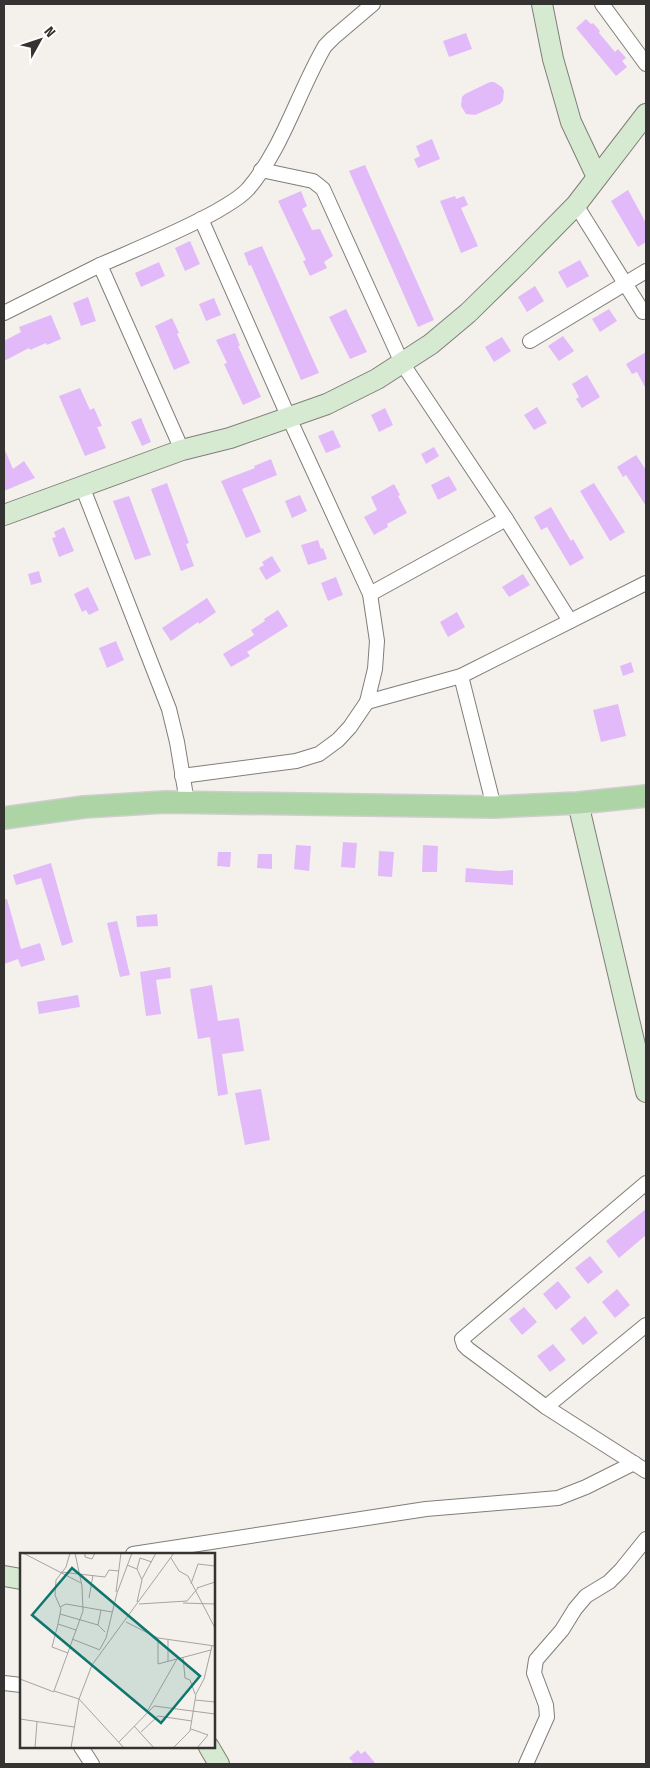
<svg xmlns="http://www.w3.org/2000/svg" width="650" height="1768" viewBox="0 0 650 1768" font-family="'Fira Sans Condensed',sans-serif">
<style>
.building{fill:#e2bafa}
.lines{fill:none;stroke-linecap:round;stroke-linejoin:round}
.street-casing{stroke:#817e79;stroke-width:16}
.secondary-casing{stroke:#817e79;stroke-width:22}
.primary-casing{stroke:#cecece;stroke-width:24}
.street{stroke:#fff;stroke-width:14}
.secondary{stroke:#d6ead1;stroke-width:20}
.primary{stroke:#acd4a4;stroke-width:21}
.inset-road{fill:none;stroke:#a7a4a1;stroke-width:1}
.view{fill:#0f766e;fill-opacity:0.15;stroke:#0f766e;stroke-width:2.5}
.inset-edge{fill:none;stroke:#343331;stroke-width:2.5}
</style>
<rect width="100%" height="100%" fill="#f4f0eb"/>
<!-- building -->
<g class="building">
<polygon points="586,19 591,24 593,23 600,31 599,33 615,52 618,49 626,58 622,61 627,67 616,76 576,28"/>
<polygon points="466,33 472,49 449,57 443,41"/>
<polygon points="490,82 494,82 502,87 504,91 503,100 500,104 475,115 466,114 461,106 462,97 465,94"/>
<polygon points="432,139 440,159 418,168 414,159 420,156 416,146"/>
<polygon points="365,165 434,320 418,327 349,171"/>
<polygon points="628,190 646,223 646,242 638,247 611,201"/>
<polygon points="301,191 307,206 302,209 312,230 320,229 333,256 324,262 327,268 310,276 303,261 306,260 278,201"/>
<polygon points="455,196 456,199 464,196 468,205 461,208 478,246 461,253 440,201"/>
<polygon points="190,241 200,264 185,271 175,248"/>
<polygon points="262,246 319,373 301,380 251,265 249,266 244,253"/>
<polygon points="580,260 589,276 567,288 558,272"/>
<polygon points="159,262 165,276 141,287 135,273"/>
<polygon points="535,286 544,301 527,312 518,297"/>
<polygon points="88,297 96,321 81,326 73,303"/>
<polygon points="214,298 221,315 206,321 199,304"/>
<polygon points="346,309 367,352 350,359 329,317"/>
<polygon points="609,309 617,321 600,332 592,319"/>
<polygon points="51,315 61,339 47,345 46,343 30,350 29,348 4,361 4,341 21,332 19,327"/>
<polygon points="172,318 179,333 177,334 190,363 174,370 155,326"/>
<polygon points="235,333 240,346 238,346 261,397 243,405 224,364 227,363 216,340"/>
<polygon points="563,336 574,351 559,361 548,346"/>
<polygon points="502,337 511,351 494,362 485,347"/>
<polygon points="646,352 646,389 637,372 632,374 626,364"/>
<polygon points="587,375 600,397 582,408 576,399 579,397 572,384"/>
<polygon points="80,388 90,410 94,408 102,426 97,427 106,448 85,456 59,396"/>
<polygon points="537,407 547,423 534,430 524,415"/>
<polygon points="385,408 393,425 379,432 371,415"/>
<polygon points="141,418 151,442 142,446 131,422"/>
<polygon points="333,430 341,447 326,453 318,436"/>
<polygon points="434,447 439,456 426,464 421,454"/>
<polygon points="4,448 13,469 24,461 35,478 4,491"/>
<polygon points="636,455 646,470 646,506 626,475 623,477 617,467"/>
<polygon points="271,459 277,475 242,489 261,532 246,538 221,481 255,468 254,466"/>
<polygon points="449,476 457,490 438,500 431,485"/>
<polygon points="167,483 189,543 186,544 194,566 181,571 151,489"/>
<polygon points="594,483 625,532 610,541 580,491"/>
<polygon points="394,484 400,495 398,496 407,513 387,524 388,527 374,535 364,517 377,510 371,497"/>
<polygon points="300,495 307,511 292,518 285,501"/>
<polygon points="129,496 151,555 135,560 113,501"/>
<polygon points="551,507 571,541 573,539 584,558 570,566 547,527 541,530 534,517"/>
<polygon points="64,527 74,551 59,557 52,538 56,537 54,532"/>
<polygon points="318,540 321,549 323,548 327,559 308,565 301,545"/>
<polygon points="272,556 281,571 266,580 259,568 264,565 262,562"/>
<polygon points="39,571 42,582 31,585 28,574"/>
<polygon points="523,574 530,585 509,597 502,587"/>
<polygon points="336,577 343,595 328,601 321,583"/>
<polygon points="88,587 99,610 89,615 86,610 82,612 74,594"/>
<polygon points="207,598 216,612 199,624 198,622 171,641 162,628"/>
<polygon points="278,610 288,626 247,652 250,656 231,667 223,654 254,635 251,630 265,621 264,619"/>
<polygon points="457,612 465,627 448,637 440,622"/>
<polygon points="116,641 124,660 107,668 99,648"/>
<polygon points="631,662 634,672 623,676 620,666"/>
<polygon points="618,704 626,736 601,742 593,710"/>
<polygon points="343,842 357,843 355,868 341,867"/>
<polygon points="296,845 311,846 309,871 294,869"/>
<polygon points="423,845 438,846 437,872 422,872"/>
<polygon points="379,851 394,852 392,877 378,876"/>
<polygon points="218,852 231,852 230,867 217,866"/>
<polygon points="258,854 272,854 272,869 257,868"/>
<polygon points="51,863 73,942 62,946 41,878 16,885 13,875"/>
<polygon points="466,868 499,871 513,870 513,885 465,882"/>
<polygon points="4,899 7,899 21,949 40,943 45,960 21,967 18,959 4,964"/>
<polygon points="157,914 158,926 137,927 136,916"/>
<polygon points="117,921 130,975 120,977 107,923"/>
<polygon points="170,967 171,978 156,980 161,1014 146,1016 140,972"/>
<polygon points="212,985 218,1021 239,1018 244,1051 222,1054 228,1094 218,1096 210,1037 198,1039 190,989"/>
<polygon points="78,995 80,1007 39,1014 37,1002"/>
<polygon points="261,1089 270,1140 245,1145 235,1093"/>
<polygon points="646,1209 646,1235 619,1258 606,1241"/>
<polygon points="590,1256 603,1272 588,1284 575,1268"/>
<polygon points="558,1281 571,1297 556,1310 543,1294"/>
<polygon points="617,1289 630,1305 615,1318 602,1302"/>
<polygon points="524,1307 537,1322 522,1335 509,1319"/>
<polygon points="585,1316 598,1333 583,1345 570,1329"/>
<polygon points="553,1344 566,1360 550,1372 537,1356"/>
<polygon points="358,1750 361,1754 365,1751 376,1764 350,1764 353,1762 349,1758"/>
</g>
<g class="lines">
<defs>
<g id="street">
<polyline points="602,4 646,64"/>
<polyline points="261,170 313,181 323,189 402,363 506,519 570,621"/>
<polyline points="576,205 643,312"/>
<polyline points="201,219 289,418 370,594 377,641 375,669 367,702"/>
<path d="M100,265C139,248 179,232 217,211C228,204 239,199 248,189C283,148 298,92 325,46L333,38L373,4"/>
<polyline points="4,313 100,265 182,450"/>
<polyline points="530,341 646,271"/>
<polyline points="82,486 169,709 177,742 187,802"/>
<polyline points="370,594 506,519"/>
<polyline points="461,676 494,807"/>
<polyline points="182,776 296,761 319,754 338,740 350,727 367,702 461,676 646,583"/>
<polyline points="646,1183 462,1339 464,1345 468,1349 546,1407 646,1471"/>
<polyline points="546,1407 646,1325"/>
<polyline points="133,1554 426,1509 558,1498 586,1487 634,1463"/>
<polyline points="4,1683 21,1685"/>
<polyline points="81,1747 92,1764"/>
<polyline points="526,1764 547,1717 546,1705 534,1673 536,1660 562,1630 575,1609 586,1596 609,1582 621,1570 646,1539"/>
</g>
<g id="secondary">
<polyline points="542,4 553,59 571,122 597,177"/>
<polyline points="4,515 182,450 230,438 327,404 377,379 431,344 468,313 519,263 576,205 646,114"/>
<polyline points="578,803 646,1092"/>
<polyline points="4,1576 21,1579"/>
<polyline points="209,1747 219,1764"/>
</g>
<polyline id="primary" points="4,818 84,807 165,802 494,807 578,803 646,796"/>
</defs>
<!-- street casing -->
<use href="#street" class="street-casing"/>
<!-- secondary casing -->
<use href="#secondary" class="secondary-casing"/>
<!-- primary casing -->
<use href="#primary" class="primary-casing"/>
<!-- street -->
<use href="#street" class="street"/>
<!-- secondary -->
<use href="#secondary" class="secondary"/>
<!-- primary -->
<use href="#primary" class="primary"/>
</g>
<!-- overview -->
<g transform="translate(20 1553)">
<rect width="195" height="195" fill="#f4f0eb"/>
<path class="inset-road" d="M3,0L61,30M55,0L62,33L63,58L34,138L59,146M65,0V4L72,6L75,0M151,5L159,18L168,23L195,75M107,12L117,16L120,5L132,9M117,16L122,27L117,49M41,19L85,24L89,17L99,18M122,26L136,0M171,31L178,11L195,13M177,35L195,29M96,39L101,0M69,45L73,22M163,50L195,51M119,51L167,48L178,35M40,54L46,51L92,59M40,61L78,72L85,79M106,69L138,85L195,93M38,71L41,56L35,42L36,27L46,14L50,0M78,72L81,57M138,85V111L191,97M52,86L80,97M80,96L86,85L97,40L112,0M48,100L32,94L38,71L56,77M163,104L165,125L170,127L175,141M148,108V86M0,126L34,139M59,146L104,195M175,147L195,149M128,157L157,106M0,166L54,174M114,173L134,195M171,176L188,182L177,195M121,179L138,163L172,168M99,189L134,153L195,161M15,195L17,169M51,195L59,146L72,112L154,0M153,195L170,178L176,141L184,126L192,93"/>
<path class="view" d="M52,15L180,123L141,170L12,62Z"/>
<rect width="195" height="195" class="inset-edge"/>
</g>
<!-- border -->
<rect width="650" height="1768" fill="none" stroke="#343331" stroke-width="10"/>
<!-- north arrow -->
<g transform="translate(40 40) rotate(50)" stroke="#fffefd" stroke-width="4" paint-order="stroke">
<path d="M0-4L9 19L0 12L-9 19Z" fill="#343331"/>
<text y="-8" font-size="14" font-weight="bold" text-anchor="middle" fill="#343331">N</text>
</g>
</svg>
